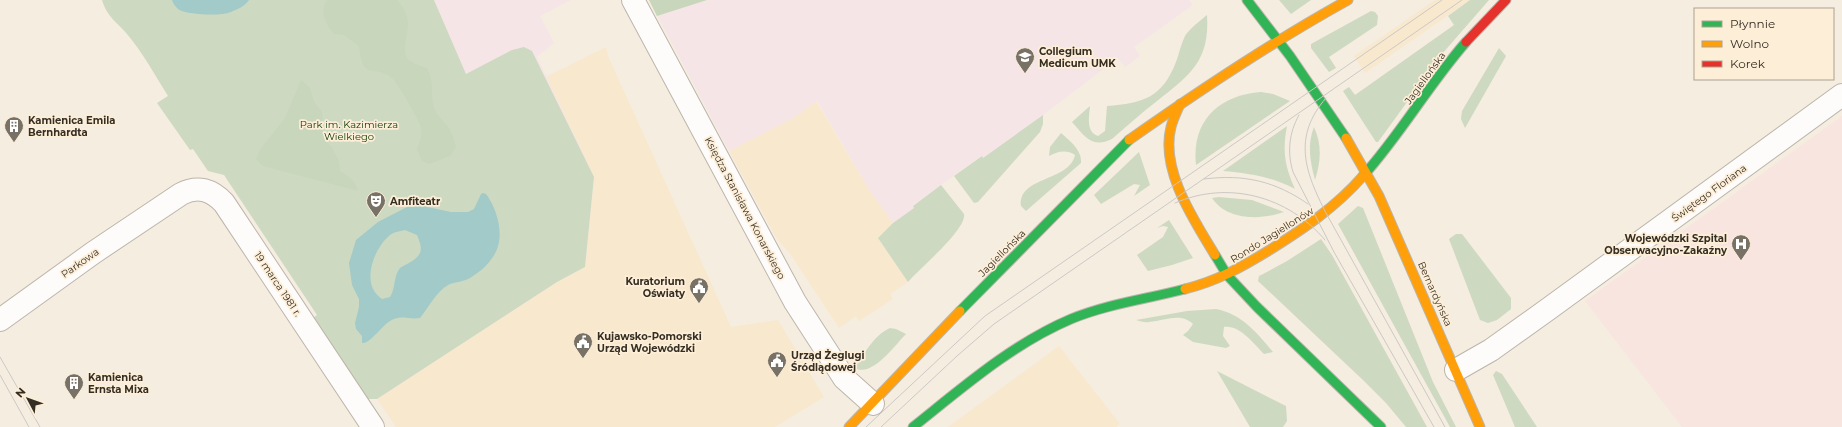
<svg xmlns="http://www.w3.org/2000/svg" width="1842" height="427" viewBox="0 0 1842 427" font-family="Montserrat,sans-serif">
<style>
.built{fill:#f8e8ce}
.education{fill:#f6e5e6}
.medical{fill:#f8e5df}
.green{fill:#ced9c2}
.forest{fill:#c8d6bc}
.water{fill:#a1cac8;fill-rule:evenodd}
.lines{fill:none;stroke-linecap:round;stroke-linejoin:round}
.street-casing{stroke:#bcb5ab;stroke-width:24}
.fast-casing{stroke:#bcb5ab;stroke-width:11}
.slow-casing{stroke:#bcb5ab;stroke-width:11}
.jam-casing{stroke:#bcb5ab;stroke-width:11}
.street{stroke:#fefcfa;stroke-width:22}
.fast{stroke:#30b455;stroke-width:9}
.slow{stroke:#ff9f0a;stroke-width:9}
.jam{stroke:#e5322d;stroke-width:9}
.tram{stroke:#cbc8c5;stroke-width:1}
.labels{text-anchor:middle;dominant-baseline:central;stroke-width:3.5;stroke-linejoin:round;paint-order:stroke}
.poi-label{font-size:10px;font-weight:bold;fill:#352e23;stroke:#fdeed8;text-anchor:start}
.street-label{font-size:10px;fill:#352e23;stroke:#fdeed8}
.park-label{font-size:10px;fill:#0d3a05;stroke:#fdeed8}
</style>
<rect width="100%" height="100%" fill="#f5ede0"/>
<!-- built -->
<g class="built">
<polygon points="1435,0 1470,0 1365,73 1354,56"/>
<polygon points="606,47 608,56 731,327 778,320 824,397 775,427 396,427 377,399 557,282 585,267 594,177 546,77"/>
<polygon points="816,101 870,191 893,223 878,238 908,282 890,294 893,299 859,321 856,316 839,328 791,255 777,239 729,151 793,118"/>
<polygon points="1059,346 1120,424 1116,427 948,427"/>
</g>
<!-- education -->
<g class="education">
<polygon points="434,0 571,0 540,16 554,43 537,57 594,177 466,74"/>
<polygon points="649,0 1189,0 1193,5 1134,47 1140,56 1125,67 1118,58 1043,115 983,158 981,156 913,205 914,208 893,223 870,191 817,101 793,118 729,151"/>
</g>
<!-- medical -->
<polygon class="medical" points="1842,116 1842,427 1682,427 1585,301"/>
<!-- green -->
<g class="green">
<path d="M102,0H434L466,74L512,50L524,47L532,51L594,177L585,267L557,282L377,399H365L312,319L317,315L224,175L208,171L193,149L190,150L157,103L168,96C155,75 143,53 127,34C117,22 107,17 102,0Z"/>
<polygon points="1279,0 1311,0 1291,14"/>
<polygon points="1470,0 1489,0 1442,54 1378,142 1376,142 1343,91 1349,87 1355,95 1454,25 1448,16"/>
<polygon points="1371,11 1375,12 1378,16 1377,25 1329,57 1336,68 1329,72 1311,48 1311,44"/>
<path d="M1207,15C1210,61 1190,75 1157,101C1141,113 1127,126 1112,139C1091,149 1085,136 1072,122L1090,106C1089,117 1086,132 1098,136L1105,131L1107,106C1143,103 1162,98 1176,62C1179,54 1181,44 1185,36C1190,28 1200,21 1207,15Z"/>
<polygon points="1499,48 1506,56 1465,128 1461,119 1462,111"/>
<path d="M1261,92L1273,94L1290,101L1196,165C1191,121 1219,95 1261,92Z"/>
<polygon points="1043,115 1043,124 1040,132 978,202 974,203 954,176 982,156 983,158"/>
<path d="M1287,126C1282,152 1285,166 1295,189C1272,177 1249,173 1223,171Z"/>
<path d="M1314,127C1322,145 1321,161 1315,180C1310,162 1307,144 1314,127Z"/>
<path d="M1061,133C1070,141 1082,150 1081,163L1026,211L1021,206C1018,176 1069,182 1075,155C1066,149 1057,152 1049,156L1050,147Z"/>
<polygon points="1139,152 1150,185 1134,196 1140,185 1134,184 1101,204 1094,195"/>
<path d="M941,185L964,214C967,229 919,269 908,282L878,238L893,223L914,208L913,206Z"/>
<path d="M1219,197L1252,200L1284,212C1262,220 1227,221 1212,198Z"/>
<polygon points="1358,206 1363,208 1433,382 1456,427 1450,427 1338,224"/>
<polygon points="1169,220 1193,258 1172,265 1148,271 1137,255 1163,237 1168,227 1163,226 1157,228"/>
<polygon points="1456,234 1462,234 1511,298 1511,309 1497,320 1488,323 1480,320 1449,239"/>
<polygon points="1321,239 1332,255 1427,427 1406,427 1386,403 1364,381 1258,281 1259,276 1263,274 1287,261"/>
<path d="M1216,309C1242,314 1257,333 1273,352L1264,354C1253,343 1240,325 1224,327L1223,336L1230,346L1226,348L1193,342L1183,335L1188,331L1193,324C1180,312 1165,321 1149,322C1145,323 1140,321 1136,320L1187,311Z"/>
<path d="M890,328L896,329L906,334C895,345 872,378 855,368C864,354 874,335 890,328Z"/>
<polygon points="1217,371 1286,406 1287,421 1283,427 1250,427"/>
<polygon points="1496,371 1502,374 1537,427 1515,427 1493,375"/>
</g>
<!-- forest -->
<g class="forest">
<path d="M327,0H397C403,6 407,14 408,22C409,33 400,54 410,61C414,64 422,66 427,68C436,85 429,96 435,110C437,115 441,118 444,122C451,129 454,138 456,147L450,156L429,164L422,161L417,149C420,141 423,134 420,125C419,119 396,81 392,78C372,63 363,83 359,46L344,35L334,34C326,24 319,12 327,0Z"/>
<polygon points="649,0 707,0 657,16"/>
<path d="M301,80L310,88L314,102L322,112L324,139L333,149L339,161L340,171C350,177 355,180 358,191L263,166L256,159L260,150L285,118Z"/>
</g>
<!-- water -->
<g class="water">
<path d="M172,0H249C245,6 238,9 231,12C222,16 192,15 182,11C178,10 173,4 172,0Z"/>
<path d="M483,193L486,194C496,207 503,230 498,246C495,258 483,270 473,276C464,283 455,281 448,285C437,291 428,308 420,318C406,320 400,313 386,324C380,329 369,344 362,343V336L356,329L355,323L359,307V299L352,285L349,263L356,240L378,222L409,206H423L451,212H468L474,209L481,194ZM405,230L417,235C423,249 423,255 409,263C406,265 402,266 400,268C393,277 396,288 390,297L382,299C360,285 373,249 390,235C394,232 401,231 405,230Z"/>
</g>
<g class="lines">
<defs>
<g id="street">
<polyline points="633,0 795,302 844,378 873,404"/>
<path d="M0,320L93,253L181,194C198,185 212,190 224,203L373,427"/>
<polyline points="1456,370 1491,350 1547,310 1842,95"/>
</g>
<g id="fast">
<polyline points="1247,0 1290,56 1346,138"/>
<path d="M1363,176C1401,134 1429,84 1466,42"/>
<polyline points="1215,255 1227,275 1257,307 1381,427"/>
<polyline points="960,311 1129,140"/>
<path d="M913,427C962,388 1012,344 1071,319C1107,304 1147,299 1185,289"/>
</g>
<g id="slow">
<path d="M1180,104C1177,111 1173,119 1171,127C1160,170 1194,220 1215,255"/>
<polyline points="1346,138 1379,196 1480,427"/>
<path d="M1129,140C1200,90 1272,42 1348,0"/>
<path d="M1185,289C1217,281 1240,268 1268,251C1303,229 1335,208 1363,176"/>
<polyline points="849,427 960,311"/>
</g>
<polyline id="jam" points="1466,42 1506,0"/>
</defs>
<!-- street casing -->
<use href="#street" class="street-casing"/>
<!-- fast casing -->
<use href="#fast" class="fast-casing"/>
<!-- slow casing -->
<use href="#slow" class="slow-casing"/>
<!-- jam casing -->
<use href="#jam" class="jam-casing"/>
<!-- street -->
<use href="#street" class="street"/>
<!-- fast -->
<use href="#fast" class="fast"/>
<!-- slow -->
<use href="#slow" class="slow"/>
<!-- jam -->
<use href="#jam" class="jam"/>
<!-- tram -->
<g class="tram">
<path d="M1326,98C1292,137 1305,172 1326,213L1445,427"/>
<path d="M1299,115C1289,133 1287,152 1293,172L1334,252L1434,427"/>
<path d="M1204,179C1244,174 1275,181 1308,204"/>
<path d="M1175,203C1228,180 1288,196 1325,240"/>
<polyline points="0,357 40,427"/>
<polyline points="0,375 29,427"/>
<polyline points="866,427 985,316 1442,0"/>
<polyline points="881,427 957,356 994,324 1462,0"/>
</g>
</g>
<!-- icons -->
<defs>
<symbol id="university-pin" viewBox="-11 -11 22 30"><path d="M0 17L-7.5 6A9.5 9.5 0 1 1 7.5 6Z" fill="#787165" stroke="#fdeed8"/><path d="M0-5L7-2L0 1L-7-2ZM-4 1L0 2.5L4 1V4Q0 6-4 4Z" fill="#fff"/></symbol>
<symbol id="building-pin" viewBox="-11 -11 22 30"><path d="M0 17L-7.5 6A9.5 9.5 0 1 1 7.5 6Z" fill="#787165" stroke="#fdeed8"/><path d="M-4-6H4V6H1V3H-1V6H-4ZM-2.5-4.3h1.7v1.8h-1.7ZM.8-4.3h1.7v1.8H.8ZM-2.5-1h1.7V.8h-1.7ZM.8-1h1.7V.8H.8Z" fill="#fff"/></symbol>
<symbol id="theatre-pin" viewBox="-11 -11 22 30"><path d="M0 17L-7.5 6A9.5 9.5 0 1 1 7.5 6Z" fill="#787165" stroke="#fdeed8"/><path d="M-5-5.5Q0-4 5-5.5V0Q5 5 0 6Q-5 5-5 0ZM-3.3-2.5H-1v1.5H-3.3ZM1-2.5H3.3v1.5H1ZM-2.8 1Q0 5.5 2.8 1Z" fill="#fff"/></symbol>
<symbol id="hospital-pin" viewBox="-11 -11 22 30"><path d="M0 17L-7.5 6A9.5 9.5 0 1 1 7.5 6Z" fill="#787165" stroke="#fdeed8"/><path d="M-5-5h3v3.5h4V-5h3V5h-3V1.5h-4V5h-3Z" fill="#fff"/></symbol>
<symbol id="civic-pin" viewBox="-11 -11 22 30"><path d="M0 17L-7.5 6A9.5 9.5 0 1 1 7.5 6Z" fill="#787165" stroke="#fdeed8"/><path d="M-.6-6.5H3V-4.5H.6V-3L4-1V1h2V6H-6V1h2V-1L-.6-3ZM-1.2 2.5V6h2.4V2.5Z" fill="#fff"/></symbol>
</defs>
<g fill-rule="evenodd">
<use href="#university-pin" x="1014" y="46" width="22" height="30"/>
<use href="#building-pin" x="3" y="115" width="22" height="30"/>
<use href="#theatre-pin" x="365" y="190" width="22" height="30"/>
<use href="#hospital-pin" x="1730" y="233" width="22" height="30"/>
<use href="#civic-pin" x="688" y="276" width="22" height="30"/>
<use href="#civic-pin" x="572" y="331" width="22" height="30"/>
<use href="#civic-pin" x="766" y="350" width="22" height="30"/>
<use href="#building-pin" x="63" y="372" width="22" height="30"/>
</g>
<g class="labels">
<!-- poi labels -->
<g class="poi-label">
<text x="1039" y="51">Collegium<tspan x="1039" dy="12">Medicum UMK</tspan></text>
<text x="28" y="120">Kamienica Emila<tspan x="28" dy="12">Bernhardta</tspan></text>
<text x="390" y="201">Amfiteatr</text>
<text x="1727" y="238" text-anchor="end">Wojewódzki Szpital<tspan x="1727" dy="12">Obserwacyjno-Zakaźny</tspan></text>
<text x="685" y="281" text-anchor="end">Kuratorium<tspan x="685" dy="12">Oświaty</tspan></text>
<text x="597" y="336">Kujawsko-Pomorski<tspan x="597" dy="12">Urząd Wojewódzki</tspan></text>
<text x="791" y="355">Urząd Żeglugi<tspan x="791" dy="12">Śródlądowej</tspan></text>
<text x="88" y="377">Kamienica<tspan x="88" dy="12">Ernsta Mixa</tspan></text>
</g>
<!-- street labels -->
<g class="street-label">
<text transform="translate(1425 78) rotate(-54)">Jagiellońska</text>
<text transform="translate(1709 193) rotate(-36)">Świętego Floriana</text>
<text transform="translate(745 208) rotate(62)">Księdza Stanisława Konarskiego</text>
<text transform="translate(1272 235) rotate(-32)">Rondo Jagiellonów</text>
<text transform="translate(1002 253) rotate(-45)">Jagiellońska</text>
<text transform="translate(80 263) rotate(-35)">Parkowa</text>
<text transform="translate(278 284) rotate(56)">19 marca 1981 r.</text>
<text transform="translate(1435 294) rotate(66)">Bernardyńska</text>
</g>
<!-- park labels -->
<g class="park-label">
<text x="349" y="124">Park im. Kazimierza<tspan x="349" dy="12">Wielkiego</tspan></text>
</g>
</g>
<!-- legend -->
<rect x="1694" y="8" width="140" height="72" fill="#fdeed8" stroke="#ada190"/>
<rect x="1702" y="21" width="20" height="6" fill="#30b455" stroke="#ada190"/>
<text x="1730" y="28" font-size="12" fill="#352e23">Płynnie</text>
<rect x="1702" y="41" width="20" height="6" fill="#ff9f0a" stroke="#ada190"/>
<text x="1730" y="48" font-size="12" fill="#352e23">Wolno</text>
<rect x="1702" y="61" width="20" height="6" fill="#e5322d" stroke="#ada190"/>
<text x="1730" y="68" font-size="12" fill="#352e23">Korek</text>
<!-- north arrow -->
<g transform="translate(28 399) rotate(311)" stroke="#fdeed8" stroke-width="3" paint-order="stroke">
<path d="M0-3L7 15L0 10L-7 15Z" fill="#352e23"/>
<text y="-6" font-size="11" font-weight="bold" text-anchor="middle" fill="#352e23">N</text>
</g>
</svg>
